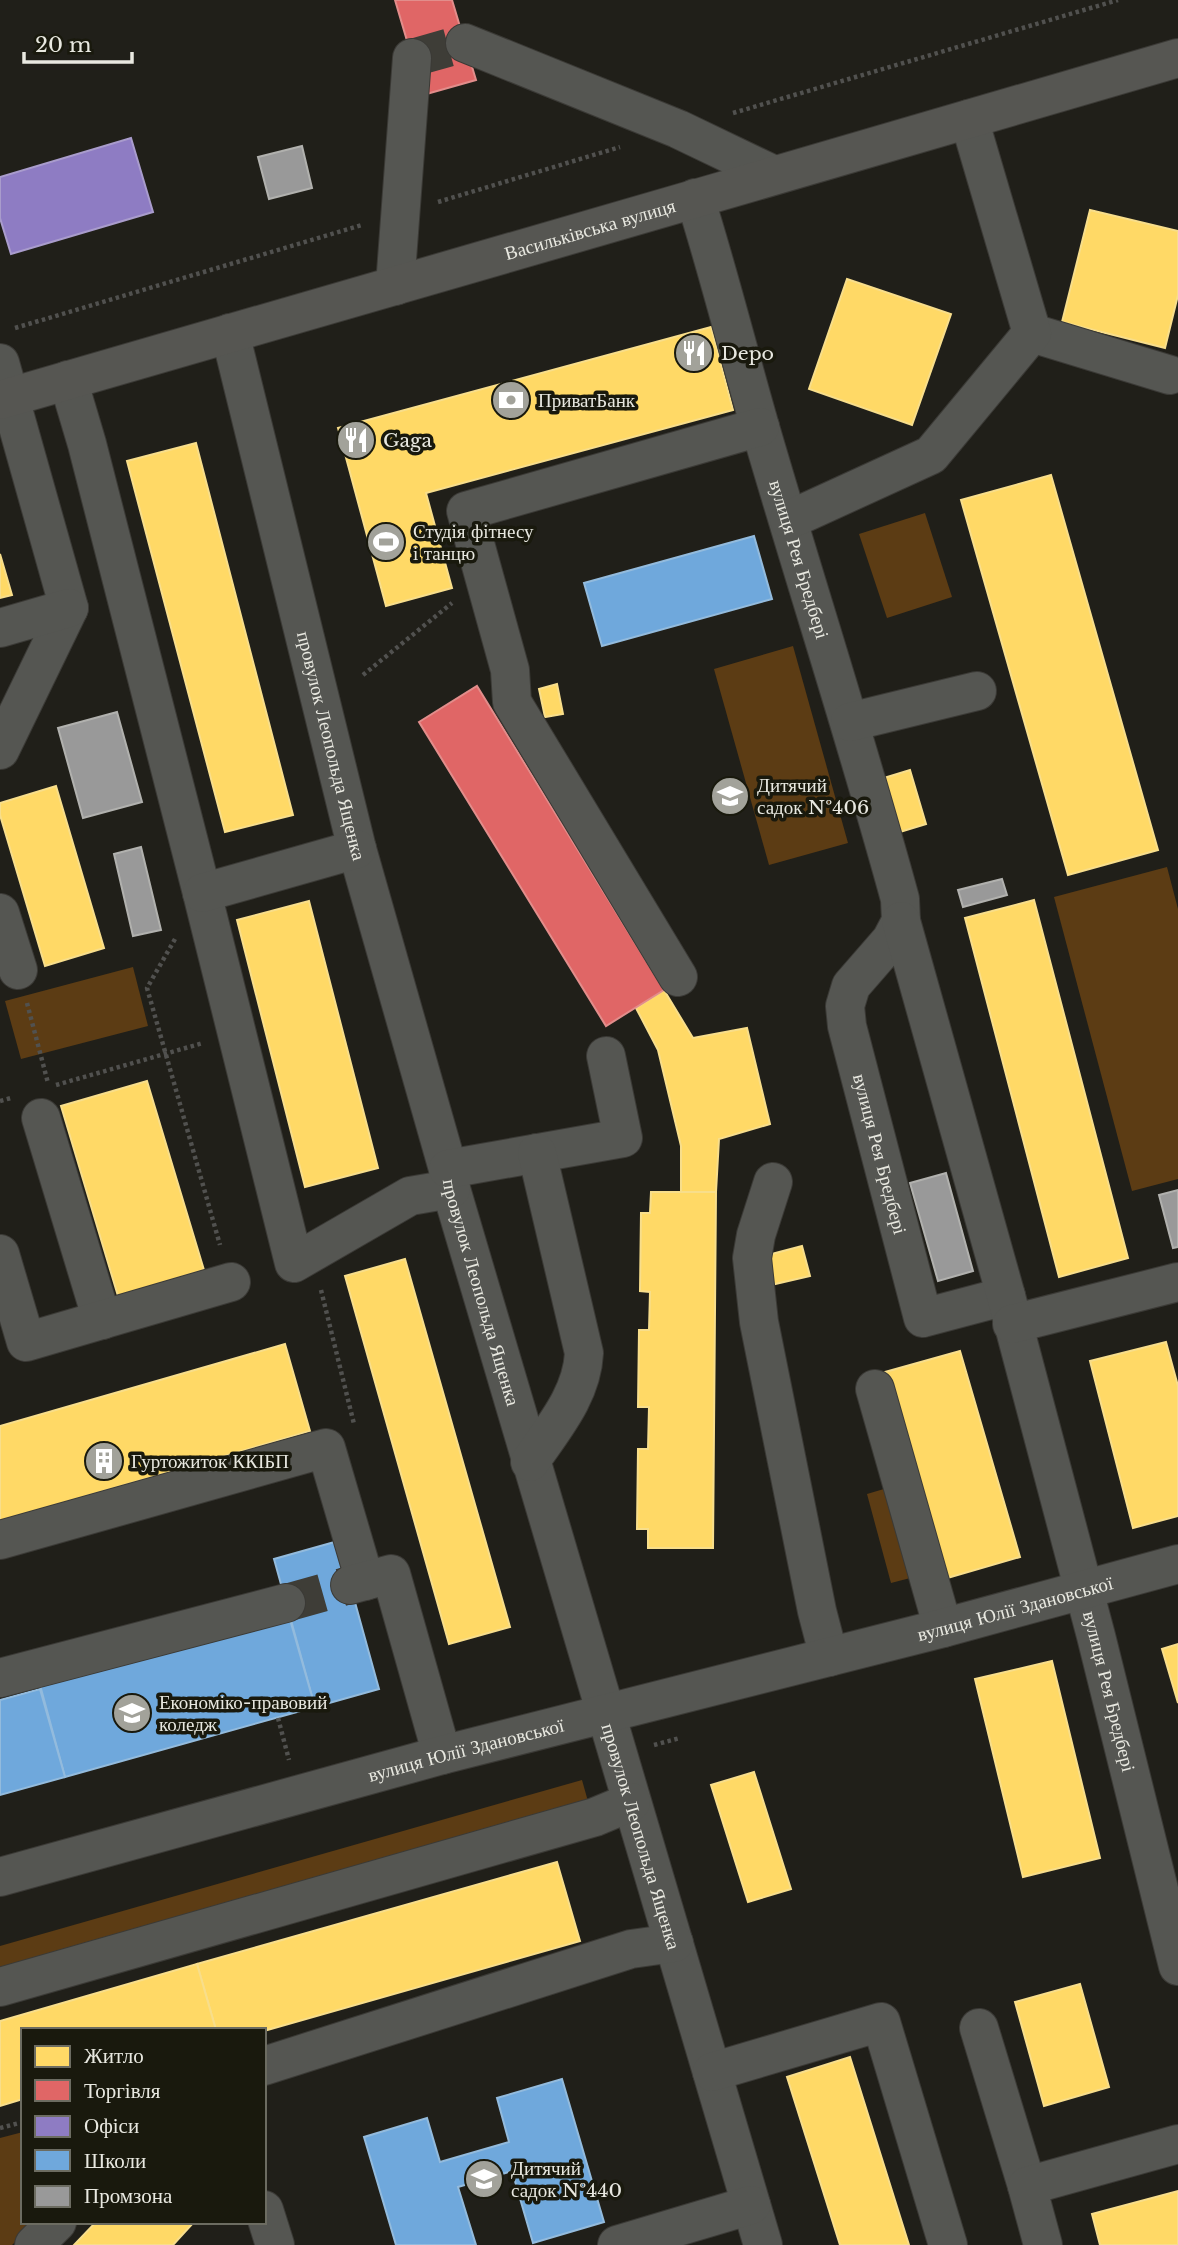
<svg xmlns="http://www.w3.org/2000/svg" width="1178" height="2245" viewBox="0 0 1178 2245" font-family="'Libre Baskerville',serif">
<style>
.green{fill:#5c3c14}
.homes{fill:#ffd966;stroke:#f8de8b;stroke-width:2}
.shops{fill:#e06666;stroke:#e28d8b;stroke-width:2}
.offices{fill:#8e7cc3;stroke:#a99ccc;stroke-width:2}
.schools{fill:#6fa8dc;stroke:#93bbdd;stroke-width:2}
.industry{fill:#999;stroke:#b1b1ae;stroke-width:2}
.lines{fill:none;stroke-linecap:round;stroke-linejoin:round}
.minor-tunnel{stroke:#3e3d37;stroke-width:38;stroke-dasharray:38 19;stroke-linecap:butt}
.minor-casing{stroke:#3b3a36;stroke-width:40}
.major-casing{stroke:#3b3a36;stroke-width:40}
.path{stroke:#51514f;stroke-width:4.5;stroke-dasharray:3.5 3.5;stroke-linecap:butt}
.minor{stroke:#555652;stroke-width:38}
.major{stroke:#565652;stroke-width:38}
.labels{text-anchor:middle;dominant-baseline:central;stroke-width:7;stroke-linejoin:round;paint-order:stroke}
.street-label{font-size:19px;fill:#e8e8e0;stroke:#19190d}
.poi-label{font-size:19px;fill:#e8e8e0;stroke:#19190d;text-anchor:start}
</style>
<rect width="100%" height="100%" fill="#201f19"/>
<!-- green -->
<g class="green">
<polygon points="925,513 952,597 887,618 859,534"/>
<polygon points="793,646 848,843 769,865 714,669"/>
<polygon points="1167,867 1178,909 1178,1179 1132,1191 1054,897"/>
<polygon points="133,967 148,1026 21,1059 5,1001"/>
<polygon points="894,1486 918,1576 891,1583 867,1494"/>
<polygon points="582,1780 589,1805 0,1973 0,1946"/>
<polygon points="23,2132 23,2222 36,2222 12,2245 0,2245 0,2138"/>
</g>
<!-- homes -->
<g class="homes">
<polygon points="1090,210 1178,231 1178,295 1165,348 1062,322"/>
<polygon points="847,279 951,314 912,425 809,389"/>
<polygon points="711,327 733,410 426,493 452,588 386,606 338,428"/>
<polygon points="196,443 293,815 225,832 127,461"/>
<polygon points="1051,475 1158,850 1068,875 961,500"/>
<polygon points="0,554 12,595 0,598"/>
<polygon points="557,684 563,714 545,717 539,689"/>
<polygon points="910,770 926,824 900,832 884,778"/>
<polygon points="56,786 104,948 45,966 0,815 0,803"/>
<polygon points="1034,900 1128,1258 1059,1277 965,918"/>
<polygon points="309,901 378,1168 305,1187 237,920"/>
<polygon points="664,990 693,1038 747,1028 770,1124 719,1139 716,1192 681,1192 681,1146 658,1050 636,1008"/>
<polygon points="147,1081 204,1270 118,1296 61,1106"/>
<polygon points="651,1192 716,1192 713,1548 648,1548 648,1529 637,1529 638,1449 648,1449 649,1407 638,1407 639,1330 649,1330 650,1292 640,1291 641,1213 650,1213"/>
<polygon points="802,1246 810,1276 771,1285 764,1256"/>
<polygon points="405,1259 510,1627 449,1644 345,1276"/>
<polygon points="1166,1342 1178,1386 1178,1516 1133,1528 1090,1361"/>
<polygon points="285,1344 310,1431 0,1521 0,1426"/>
<polygon points="960,1351 1020,1557 944,1579 885,1372"/>
<polygon points="1178,1644 1178,1703 1162,1649"/>
<polygon points="1052,1661 1100,1858 1023,1877 975,1679"/>
<polygon points="754,1772 791,1889 748,1902 711,1785"/>
<polygon points="557,1862 580,1941 264,2031 216,2030 197,1964"/>
<polygon points="197,1964 216,2030 23,2030 23,2099 0,2106 0,2021"/>
<polygon points="1080,1984 1109,2087 1044,2106 1015,2002"/>
<polygon points="850,2057 909,2245 840,2245 787,2077"/>
<polygon points="1178,2191 1178,2245 1100,2245 1092,2214"/>
<polygon points="96,2222 194,2222 173,2245 74,2245"/>
</g>
<!-- shops -->
<g class="shops">
<polygon points="395,0 452,0 476,80 423,95"/>
<polygon points="477,686 664,990 606,1026 419,722"/>
</g>
<!-- offices -->
<polygon class="offices" points="131,138 153,212 11,254 0,218 0,177"/>
<!-- schools -->
<g class="schools">
<polygon points="754,536 772,599 602,646 584,583"/>
<polygon points="338,1541 379,1689 315,1707 274,1559"/>
<polygon points="289,1616 315,1707 65,1777 40,1685"/>
<polygon points="40,1689 65,1777 0,1795 0,1700"/>
<polygon points="562,2079 604,2222 533,2243 512,2171 458,2187 476,2245 396,2245 364,2137 427,2118 440,2162 509,2142 497,2098"/>
</g>
<!-- industry -->
<g class="industry">
<polygon points="302,146 312,188 269,199 258,157"/>
<polygon points="117,712 142,802 83,818 58,728"/>
<polygon points="141,847 161,930 133,936 114,854"/>
<polygon points="1002,879 1007,895 963,907 958,890"/>
<polygon points="946,1173 973,1271 938,1281 910,1183"/>
<polygon points="1178,1190 1178,1247 1173,1248 1159,1195"/>
</g>
<g class="lines">
<!-- minor-tunnel -->
<g class="minor-tunnel">
<polyline points="412,58 465,43"/>
<polyline points="286,1603 350,1585"/>
</g>
<defs>
<g id="minor">
<polyline points="465,43 678,129 774,175"/>
<path id="s1" d="M695,198C719,274 738,351 760,427C806,585 857,741 900,899L901,921L891,940L851,986L845,1006L847,1026L923,1318L1006,1296"/>
<polyline points="395,286 412,58"/>
<path id="s2" d="M230,333L357,849L448,1169L451,1189C553,1541 658,1893 763,2245"/>
<polyline points="1032,333 1170,375"/>
<polyline points="0,363 69,608 0,750"/>
<polyline points="68,380 87,444 202,893 294,1263 410,1196 451,1189"/>
<polyline points="789,520 931,455 1032,333 969,119"/>
<polyline points="0,628 69,608"/>
<polyline points="850,722 977,691"/>
<polyline points="202,893 357,849"/>
<polyline points="0,913 18,970"/>
<path id="s3" d="M901,921L1006,1296L1096,1636L1178,1966"/>
<polyline points="678,977 512,702 510,670 466,511 760,427"/>
<polyline points="41,1118 102,1320"/>
<polyline points="448,1169 623,1138 606,1056"/>
<polyline points="773,1182 756,1235 752,1258 759,1322 817,1611 829,1657"/>
<polyline points="0,1254 26,1342 231,1282"/>
<polyline points="1012,1324 1178,1282"/>
<polyline points="875,1389 943,1628"/>
<path d="M530,1462C553,1428 582,1395 584,1353L537,1153"/>
<polyline points="0,1540 326,1448 365,1581"/>
<polyline points="350,1585 391,1574 442,1755"/>
<polyline points="0,1678 286,1603"/>
<path id="s4" d="M0,1877L442,1755L943,1628L1178,1564"/>
<polyline points="0,1987 595,1817 631,1802"/>
<polyline points="979,2028 1027,2186"/>
<polyline points="264,2066 631,1949 674,1943"/>
<polyline points="712,2072 881,2022 948,2245"/>
<polyline points="264,2210 275,2245"/>
<polyline points="34,2245 57,2222"/>
<polyline points="617,2245 751,2205"/>
<polyline points="1043,2245 1027,2186 1178,2144"/>
</g>
<g id="major">
<path id="s5" d="M0,400C392,285 786,174 1178,58"/>
</g>
</defs>
<!-- minor casing -->
<use href="#minor" class="minor-casing"/>
<!-- major casing -->
<use href="#major" class="major-casing"/>
<!-- path -->
<g class="path">
<polyline points="733,113 1118,0"/>
<polyline points="438,202 620,147"/>
<polyline points="15,328 362,225"/>
<polyline points="363,675 452,603"/>
<polyline points="175,939 147,988 220,1245"/>
<polyline points="27,1003 48,1083"/>
<polyline points="56,1085 203,1043"/>
<polyline points="0,1101 11,1098"/>
<polyline points="321,1290 354,1424"/>
<polyline points="278,1718 289,1760"/>
<polyline points="654,1745 680,1738"/>
<polyline points="0,2128 23,2122"/>
</g>
<!-- minor -->
<use href="#minor" class="minor"/>
<!-- major -->
<use href="#major" class="major"/>
</g>
<!-- icons -->
<defs>
<symbol id="restaurant-disc" viewBox="-11 -11 22 22"><circle r="9.5" fill="#a2a29a" stroke="#19190d"/><path d="M-5-6h1v4h1v-4h1v4h1v-4h1v5L-1.5 .5V6h-2V.5L-5-1ZM5-6V6H3V1.5H1.5Q1.5-4 5-6Z" fill="#fff"/></symbol>
<symbol id="bank-disc" viewBox="-11 -11 22 22"><circle r="9.5" fill="#a2a29a" stroke="#19190d"/><path d="M-6-4H6V4H-6ZM0-2.3a2.3 2.3 0 1 0 0 4.6a2.3 2.3 0 1 0 0-4.6Z" fill="#fff"/></symbol>
<symbol id="stadium-disc" viewBox="-11 -11 22 22"><circle r="9.5" fill="#a2a29a" stroke="#19190d"/><path d="M0-5a6.5 5 0 1 0 0 10a6.5 5 0 1 0 0-10ZM-3.5-1.8h7v3.6h-7Z" fill="#fff"/></symbol>
<symbol id="school-disc" viewBox="-11 -11 22 22"><circle r="9.5" fill="#a2a29a" stroke="#19190d"/><path d="M0-5L7-2L0 1L-7-2ZM-4 1L0 2.5L4 1V4Q0 6-4 4Z" fill="#fff"/></symbol>
<symbol id="building-disc" viewBox="-11 -11 22 22"><circle r="9.5" fill="#a2a29a" stroke="#19190d"/><path d="M-4-6H4V6H1V3H-1V6H-4ZM-2.5-4.3h1.7v1.8h-1.7ZM.8-4.3h1.7v1.8H.8ZM-2.5-1h1.7V.8h-1.7ZM.8-1h1.7V.8H.8Z" fill="#fff"/></symbol>
<symbol id="university-disc" viewBox="-11 -11 22 22"><circle r="9.5" fill="#a2a29a" stroke="#19190d"/><path d="M0-5L7-2L0 1L-7-2ZM-4 1L0 2.5L4 1V4Q0 6-4 4Z" fill="#fff"/></symbol>
</defs>
<g fill-rule="evenodd">
<use href="#restaurant-disc" x="672" y="331" width="44" height="44"/>
<use href="#bank-disc" x="489" y="378" width="44" height="44"/>
<use href="#restaurant-disc" x="334" y="418" width="44" height="44"/>
<use href="#stadium-disc" x="364" y="520" width="44" height="44"/>
<use href="#school-disc" x="708" y="774" width="44" height="44"/>
<use href="#building-disc" x="82" y="1439" width="44" height="44"/>
<use href="#university-disc" x="110" y="1691" width="44" height="44"/>
<use href="#school-disc" x="462" y="2157" width="44" height="44"/>
</g>
<g class="labels">
<!-- street labels -->
<g class="street-label">
<text stroke="none"><textPath href="#s5" startOffset="614">Васильківська вулиця</textPath></text>
<text stroke="none"><textPath href="#s1" startOffset="376">вулиця Рея Бредбері</textPath></text>
<text stroke="none"><textPath href="#s2" startOffset="425">провулок Леопольда Ященка</textPath></text>
<text stroke="none"><textPath href="#s1" startOffset="1008">вулиця Рея Бредбері</textPath></text>
<text stroke="none"><textPath href="#s2" startOffset="992">провулок Леопольда Ященка</textPath></text>
<text stroke="none"><textPath href="#s4" startOffset="1050">вулиця Юлії Здановської</textPath></text>
<text stroke="none"><textPath href="#s3" startOffset="798">вулиця Рея Бредбері</textPath></text>
<text stroke="none"><textPath href="#s4" startOffset="483">вулиця Юлії Здановської</textPath></text>
<text stroke="none"><textPath href="#s2" startOffset="1559">провулок Леопольда Ященка</textPath></text>
</g>
<!-- poi labels -->
<g class="poi-label">
<text x="721" y="353">Depo</text>
<text x="538" y="400">ПриватБанк</text>
<text x="383" y="440">Gaga</text>
<text x="413" y="531">Студія фітнесу<tspan x="413" dy="22">і танцю</tspan></text>
<text x="757" y="785">Дитячий<tspan x="757" dy="22">садок №406</tspan></text>
<text x="131" y="1461">Гуртожиток ККІБП</text>
<text x="159" y="1702">Економіко-правовий<tspan x="159" dy="22">коледж</tspan></text>
<text x="511" y="2168">Дитячий<tspan x="511" dy="22">садок №440</tspan></text>
</g>
</g>
<!-- legend -->
<rect x="21" y="2028" width="245" height="196" fill="#19190d" stroke="#6c6c61" stroke-width="2"/>
<rect x="35" y="2046" width="35" height="21" fill="#ffd966" stroke="#6c6c61" stroke-width="2"/>
<text x="84" y="2063" font-size="21" fill="#e8e8e0">Житло</text>
<rect x="35" y="2080" width="35" height="21" fill="#e06666" stroke="#6c6c61" stroke-width="2"/>
<text x="84" y="2098" font-size="21" fill="#e8e8e0">Торгівля</text>
<rect x="35" y="2116" width="35" height="21" fill="#8e7cc3" stroke="#6c6c61" stroke-width="2"/>
<text x="84" y="2133" font-size="21" fill="#e8e8e0">Офіси</text>
<rect x="35" y="2150" width="35" height="21" fill="#6fa8dc" stroke="#6c6c61" stroke-width="2"/>
<text x="84" y="2168" font-size="21" fill="#e8e8e0">Школи</text>
<rect x="35" y="2186" width="35" height="21" fill="#999999" stroke="#6c6c61" stroke-width="2"/>
<text x="84" y="2203" font-size="21" fill="#e8e8e0">Промзона</text>
<!-- scale -->
<path d="M24 52v10h108v-10" fill="none" stroke="#e8e8e0" stroke-width="3.5"/>
<text x="35" y="52" font-size="21" fill="#e8e8e0" stroke="#19190d" stroke-width="5" paint-order="stroke">20 m</text>
</svg>
